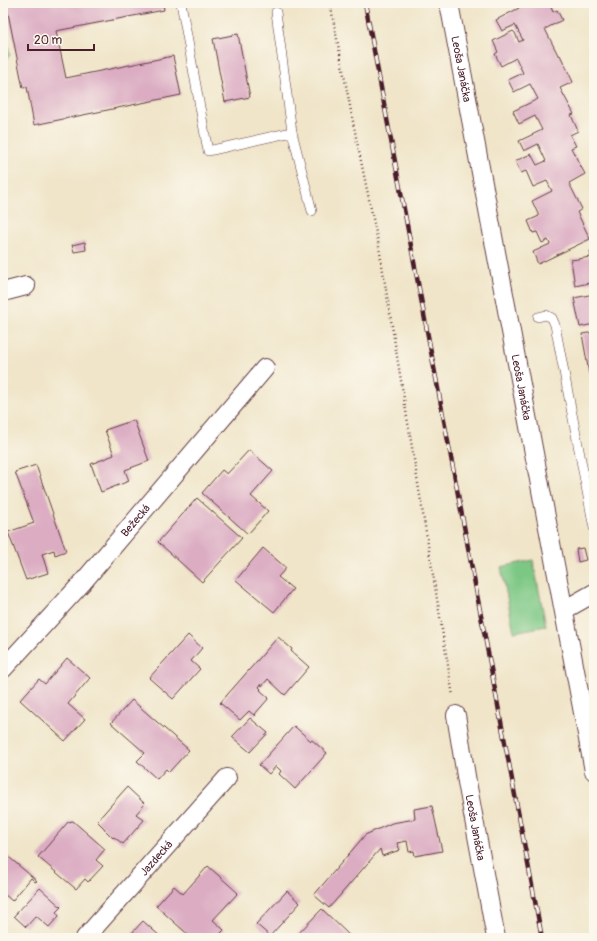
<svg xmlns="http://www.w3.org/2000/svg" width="597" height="941" viewBox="0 0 597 941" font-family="Pangolin,sans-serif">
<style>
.green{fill:#7dc784;stroke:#647358}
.building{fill:#dbacc2}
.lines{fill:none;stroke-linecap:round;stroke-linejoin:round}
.lane-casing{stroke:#633d43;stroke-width:10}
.street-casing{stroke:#633d43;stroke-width:20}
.path{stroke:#633d43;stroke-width:2.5;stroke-dasharray:1 3;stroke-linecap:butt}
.lane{stroke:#fff;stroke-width:9}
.street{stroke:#fff;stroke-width:18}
.rail-casing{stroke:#4a1f2b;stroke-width:4.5}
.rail{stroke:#fbf7ec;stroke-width:3;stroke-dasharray:9;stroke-linecap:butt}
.labels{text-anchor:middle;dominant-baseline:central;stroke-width:4;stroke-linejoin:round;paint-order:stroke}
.street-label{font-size:11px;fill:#4a1f2b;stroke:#fbf7ec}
</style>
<rect width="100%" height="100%" fill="#fbf7ec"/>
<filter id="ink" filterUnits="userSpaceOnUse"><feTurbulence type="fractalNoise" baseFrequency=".025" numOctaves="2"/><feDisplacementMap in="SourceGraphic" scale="8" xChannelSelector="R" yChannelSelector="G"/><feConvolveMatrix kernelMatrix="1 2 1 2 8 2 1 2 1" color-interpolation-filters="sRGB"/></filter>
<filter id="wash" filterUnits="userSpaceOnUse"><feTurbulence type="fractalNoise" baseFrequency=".012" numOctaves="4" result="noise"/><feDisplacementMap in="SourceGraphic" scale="16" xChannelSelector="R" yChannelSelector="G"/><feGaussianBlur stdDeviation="0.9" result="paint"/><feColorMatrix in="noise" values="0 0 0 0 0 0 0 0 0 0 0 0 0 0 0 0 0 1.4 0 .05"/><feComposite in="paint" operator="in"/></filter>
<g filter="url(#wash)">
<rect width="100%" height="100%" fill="#f0e5c9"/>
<!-- green -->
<g class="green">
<polygon points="3,22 10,55 3,63"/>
<polygon points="533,560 546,626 514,632 501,567"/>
</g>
<g id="blocks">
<!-- building -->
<g class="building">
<polygon points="6,3 163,3 164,10 56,31 66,78 173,56 181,95 34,125 27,87 23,88"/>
<polygon points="497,3 507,3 499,7"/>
<polygon points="517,3 549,3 553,12 557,10 562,20 545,29 558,55 560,55 573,82 560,88 574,114 571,115 578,131 570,135 576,146 571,148 585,174 569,183 582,209 577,212 590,239 538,264 533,252 550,244 548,240 542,243 537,232 533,233 528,221 539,216 532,201 552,191 547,181 533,187 526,171 521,173 515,161 531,154 537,165 546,161 538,144 524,151 519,141 542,130 535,116 519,124 513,111 538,99 530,84 514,92 508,80 523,73 516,58 501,66 495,54 498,52 493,41 513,31 515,33 519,42 523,40 515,25 502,31 496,20 519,8"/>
<polygon points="238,34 250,97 225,102 213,39"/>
<polygon points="85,242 86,250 74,252 72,245"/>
<polygon points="594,250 594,282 575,286 571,260 591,257 590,251"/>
<polygon points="594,294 594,324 580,327 574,298"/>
<polygon points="594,332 594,372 589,373 582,334"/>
<polygon points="134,420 149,461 125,470 129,481 101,492 91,464 114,455 105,430"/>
<polygon points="249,450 273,471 251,496 268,511 248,534 202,493 222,470 227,474"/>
<polygon points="36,465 66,551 55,555 54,550 42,554 48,573 26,580 8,532 34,523 15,472"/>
<polygon points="197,498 242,538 202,582 158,542"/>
<polygon points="263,548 286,568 278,577 293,589 274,612 236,580"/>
<polygon points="583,548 586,560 578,562 576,549"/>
<polygon points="188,635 202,648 191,661 200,669 173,699 149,678"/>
<polygon points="278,637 292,649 291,651 309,667 285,695 268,679 262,686 261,684 259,687 261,689 260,690 269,698 255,714 256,715 255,716 249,711 240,720 220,703"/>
<polygon points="67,658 90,678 68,704 85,719 65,741 20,700 39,679 45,684"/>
<polygon points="132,700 189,750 169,772 166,769 157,779 137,761 145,753 111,723"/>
<polygon points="250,718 268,733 250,752 232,737"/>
<polygon points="294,726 311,741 312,740 327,753 295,789 279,774 281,771 276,766 269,774 259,765"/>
<polygon points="127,787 145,804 136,814 144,820 123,844 114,837 113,838 105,830 105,829 97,821"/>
<polygon points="432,806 442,851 415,856 414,851 409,852 407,841 397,843 400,850 382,856 380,849 329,908 314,895 365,835 392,823 415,819 414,809"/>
<polygon points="73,821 105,849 96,860 103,866 88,882 85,879 76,889 38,857 68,822"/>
<polygon points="3,852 37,881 35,882 31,878 12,901 3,893"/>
<polygon points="208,866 238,893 213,920 224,930 216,938 192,938 156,906 174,886 183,894"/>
<polygon points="40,888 61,907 56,912 59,916 49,927 36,916 26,927 14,916"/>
<polygon points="287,891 300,903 270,936 256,924"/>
<polygon points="322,909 352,938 294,938"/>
<polygon points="143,921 162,938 135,938 131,934"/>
</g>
</g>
</g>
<g filter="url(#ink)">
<use href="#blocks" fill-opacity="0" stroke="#633d43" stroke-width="1"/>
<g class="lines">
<defs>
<g id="lane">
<polyline points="181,3 208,151 292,132 276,12"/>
<polyline points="292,132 312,211"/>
<polyline points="538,317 546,315 552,318 555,325 594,528"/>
</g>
<g id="street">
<path id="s1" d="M449,3L594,771"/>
<polyline points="3,292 26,286"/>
<polyline points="564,610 594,593"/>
<path id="s2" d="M3,669L82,583L265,368"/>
<path id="s3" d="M456,715L467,782L496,938"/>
<path id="s4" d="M85,938L227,778"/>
</g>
</defs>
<!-- lane casing -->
<use href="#lane" class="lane-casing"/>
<!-- street casing -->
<use href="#street" class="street-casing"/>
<!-- path -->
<polyline class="path" points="330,3 357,142 379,247 453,696"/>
<!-- lane -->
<use href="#lane" class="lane"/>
<!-- street -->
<use href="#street" class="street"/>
<defs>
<polyline id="rail" points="365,3 542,938"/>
</defs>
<!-- rail casing -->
<use href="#rail" class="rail-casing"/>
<!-- rail -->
<use href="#rail" class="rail"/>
</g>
</g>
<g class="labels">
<!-- street labels -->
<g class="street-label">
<text stroke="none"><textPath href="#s1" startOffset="67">Leoša Janáčka</textPath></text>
<text stroke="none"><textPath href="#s1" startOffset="391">Leoša Janáčka</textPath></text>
<text stroke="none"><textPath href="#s2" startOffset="199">Bežecká</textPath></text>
<text stroke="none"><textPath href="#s3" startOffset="114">Leoša Janáčka</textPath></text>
<text stroke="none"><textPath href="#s4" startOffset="107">Jazdecká</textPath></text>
</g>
</g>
<!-- margin -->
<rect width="597" height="941" fill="none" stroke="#fbf7ec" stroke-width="16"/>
<!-- scale -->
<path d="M28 44v6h66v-6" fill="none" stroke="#4a1f2b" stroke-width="2"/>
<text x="34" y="44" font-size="12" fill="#4a1f2b" stroke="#fbf7ec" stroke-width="3" paint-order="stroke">20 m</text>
</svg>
